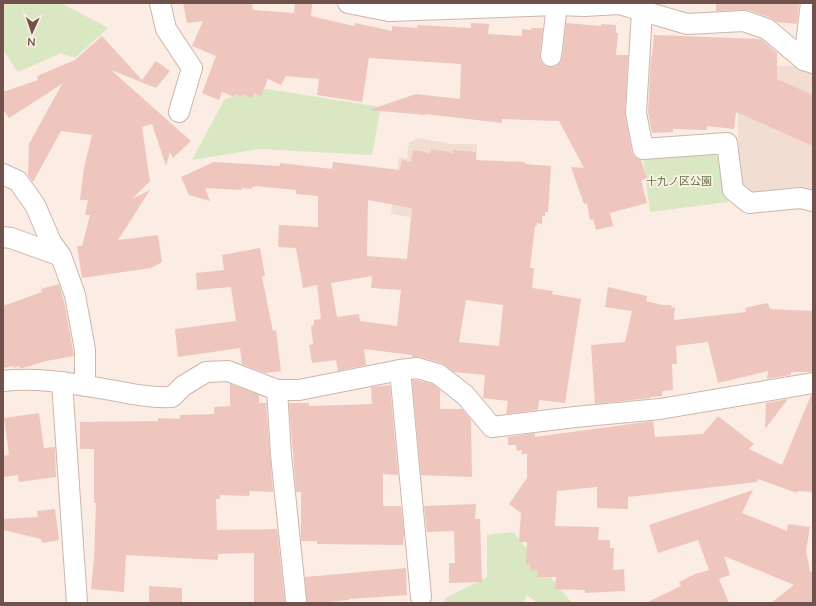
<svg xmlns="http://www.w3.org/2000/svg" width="816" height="606" viewBox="0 0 816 606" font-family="Mulish,'Noto Sans JP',sans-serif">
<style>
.residential{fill:#f2ddd2}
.green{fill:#d9e7c3}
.building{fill:#eec6bd;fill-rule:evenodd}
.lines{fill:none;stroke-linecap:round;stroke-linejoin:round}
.street-casing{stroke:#cdb5ae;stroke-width:22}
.street{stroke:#fff;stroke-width:20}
.labels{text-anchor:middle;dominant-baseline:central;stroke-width:3.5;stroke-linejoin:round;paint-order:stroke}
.park-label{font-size:11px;fill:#5d7643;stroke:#fef1e9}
</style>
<rect width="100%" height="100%" fill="#fbede3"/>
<!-- residential -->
<g class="residential">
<polygon points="736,65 791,66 813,72 813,193 749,194 740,187"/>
<polygon points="418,138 452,144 477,144 475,182 415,218 391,214 399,157 407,159 409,143"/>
</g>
<!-- green -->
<g class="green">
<polygon points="3,3 61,3 108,28 75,58 61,53 18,72 3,50"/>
<polygon points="254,87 381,107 372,155 259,149 192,160 224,100"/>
<polygon points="711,152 722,160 728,202 650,212 643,157"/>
<polygon points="513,532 572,603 537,603 527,595 523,603 444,603 445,598 487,577 487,535"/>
</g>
<!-- building -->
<g class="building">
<polygon points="183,3 252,3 253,10 294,13 295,3 312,4 311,16 354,26 355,23 392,31 392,26 417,28 418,25 471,28 471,23 489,24 488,34 522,36 522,29 531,30 531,28 543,28 540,55 540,60 544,65 550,67 555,67 560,63 562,58 566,23 601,26 601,24 616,25 616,33 618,33 616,55 628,55 625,115 632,152 634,156 641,160 647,179 641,180 647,203 610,213 613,226 596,230 593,219 590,220 587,203 584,204 571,167 584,168 559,121 556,121 555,118 555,121 502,119 502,123 425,114 425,115 369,110 416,94 460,99 461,64 369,58 362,102 317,95 319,79 286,76 281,85 268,79 261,96 254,93 252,98 243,94 242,97 236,94 235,97 222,92 219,100 202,93 216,56 192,46 203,21 187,23"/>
<polygon points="716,3 799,3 797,24 777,22 771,18 748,10 716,11"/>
<polygon points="654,35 761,39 777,53 777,79 813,95 813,146 736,112 734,129 707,126 707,130 673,129 673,132 652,133 648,112 651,56 652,56"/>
<polygon points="102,36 142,80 156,61 170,71 156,88 111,70 191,141 173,158 170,152 166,166 152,124 142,127 150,181 132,199 150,190 118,240 158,235 162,262 151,268 82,278 77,246 82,246 90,215 85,215 88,200 80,200 84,168 92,135 61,131 33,182 28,175 29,144 62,84 9,118 3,109 3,92 38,80 37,76 75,60"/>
<path d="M431,149L453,153V150L476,152V160L525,162V164L551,166L548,212H545V216H542V224L537,223V226H535L530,268H534L532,288L553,291L552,294L581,299L565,403L539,400L538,410L506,414L508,401L483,398L485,375L454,372L441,363L420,357H412V355L364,349L366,365L338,371L336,360L312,363L309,345L313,344L311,326L314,325V320L321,319L317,285L303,288L296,248L278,247L279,225L318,227V196L296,194V190L255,186V187H252V189L242,188V190L205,188L210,201L189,195L181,177L214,162L280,166V163L332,169L333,162L400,170L402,160L411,162L413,150L430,153ZM368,200L412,208L407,259L367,256ZM372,276L371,288L401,290L397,326L360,321L359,314L337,317L331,283ZM466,300L503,305L499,346L459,342Z"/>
<polygon points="260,248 265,276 262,277 273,331 276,330 281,371 265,373 242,364 240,348 178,357 175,329 236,321 231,287 197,290 196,273 224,270 222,255"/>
<polygon points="59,284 64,301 74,356 46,361 23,368 20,368 19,366 14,368 13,366 3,368 3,306 42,292 41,289"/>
<polygon points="608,287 647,296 646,301 663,305 671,305 672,308 675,307 674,320 746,312 745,308 768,303 770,309 813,311 813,372 791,372 791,375 767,379 768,371 718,383 708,342 676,346 677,364 672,364 673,390 662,391 662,396 650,397 650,398 595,404 591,345 625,342 632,311 605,307"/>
<polygon points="412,380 416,380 433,384 440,390 440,409 462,409 471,420 472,477 421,475"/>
<polygon points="230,384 259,395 259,403 266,403 273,492 250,491 249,496 220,495 220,499 216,499 217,530 277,529 285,603 254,603 254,553 218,554 218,560 126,555 124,592 91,589 94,559 96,503 94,503 94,449 80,449 80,422 158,421 158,418 180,419 180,415 214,414 214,407 230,406"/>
<polygon points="390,385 398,475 383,474 383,506 401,506 404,533 403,545 317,544 317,541 301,541 301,492 296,492 289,403 309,403 309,406 372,404 371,387"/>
<polygon points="811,395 813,395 813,492 797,491 797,493 758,479 757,482 628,497 628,509 597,508 597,487 557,491 555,526 599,527 598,540 610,540 610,548 614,548 613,570 624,569 625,591 585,593 585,590 555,589 556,577 537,577 538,571 530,570 530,564 526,564 527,542 519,542 521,513 509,504 527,478 527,454 521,454 522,450 517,451 516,445 508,445 508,437 535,433 535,437 653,421 655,437 703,434 718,416 754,444 749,449 782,465"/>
<polygon points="788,399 765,429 766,403"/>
<polygon points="39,413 44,448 55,447 56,477 19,482 18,475 3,477 3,456 9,455 4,418"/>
<polygon points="753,490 742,513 787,531 788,524 810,527 806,551 810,571 811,572 813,571 813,603 771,603 794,585 724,556 730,575 719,579 729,603 646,603 681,586 679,582 695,574 709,570 698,540 658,553 649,525"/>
<polygon points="476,504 475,519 480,519 482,582 449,583 449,563 455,563 454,531 427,532 424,506"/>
<polygon points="55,509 59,540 42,543 41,539 3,530 3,519 38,517 37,511"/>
<polygon points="406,568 407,595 349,599 349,600 319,603 307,603 305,577"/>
<polygon points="149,586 182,588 182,603 149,603"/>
</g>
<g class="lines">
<defs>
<g id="street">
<polyline points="160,3 166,29 192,68 179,112"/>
<polyline points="348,3 389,11 557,5 584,6 619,4 687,24 744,21 767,29 804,60 813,63"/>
<polyline points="642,11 636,113 643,149 727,143 733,190 749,203 800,198 813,201"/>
<polyline points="551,56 557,5"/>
<polyline points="804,60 811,3"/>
<polyline points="3,174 18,181 35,205 51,242 61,256 75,295 85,350 85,386"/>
<polyline points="3,237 11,238 61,256"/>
<polyline points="400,370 421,597"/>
<path d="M3,381C39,377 75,384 111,390C131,394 151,398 172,397L183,386L206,372L228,371L277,390H299L400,370L417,368L438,374L465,395L492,427L575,417L660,409L813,383"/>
<polyline points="62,382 77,603"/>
<polyline points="277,390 281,455 296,600"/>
</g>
</defs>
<!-- street casing -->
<use href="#street" class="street-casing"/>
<!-- street -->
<use href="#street" class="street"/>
</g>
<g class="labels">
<!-- park labels -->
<g class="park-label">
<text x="679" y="181">十九ノ区公園</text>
</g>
</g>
<!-- border -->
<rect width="816" height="606" fill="none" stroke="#71514b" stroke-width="8"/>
<!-- north arrow -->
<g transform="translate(32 32) rotate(183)" stroke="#fef1e9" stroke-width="3" paint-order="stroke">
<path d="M0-3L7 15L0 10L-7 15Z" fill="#71514b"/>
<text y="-6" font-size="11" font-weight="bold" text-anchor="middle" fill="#71514b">N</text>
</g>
</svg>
